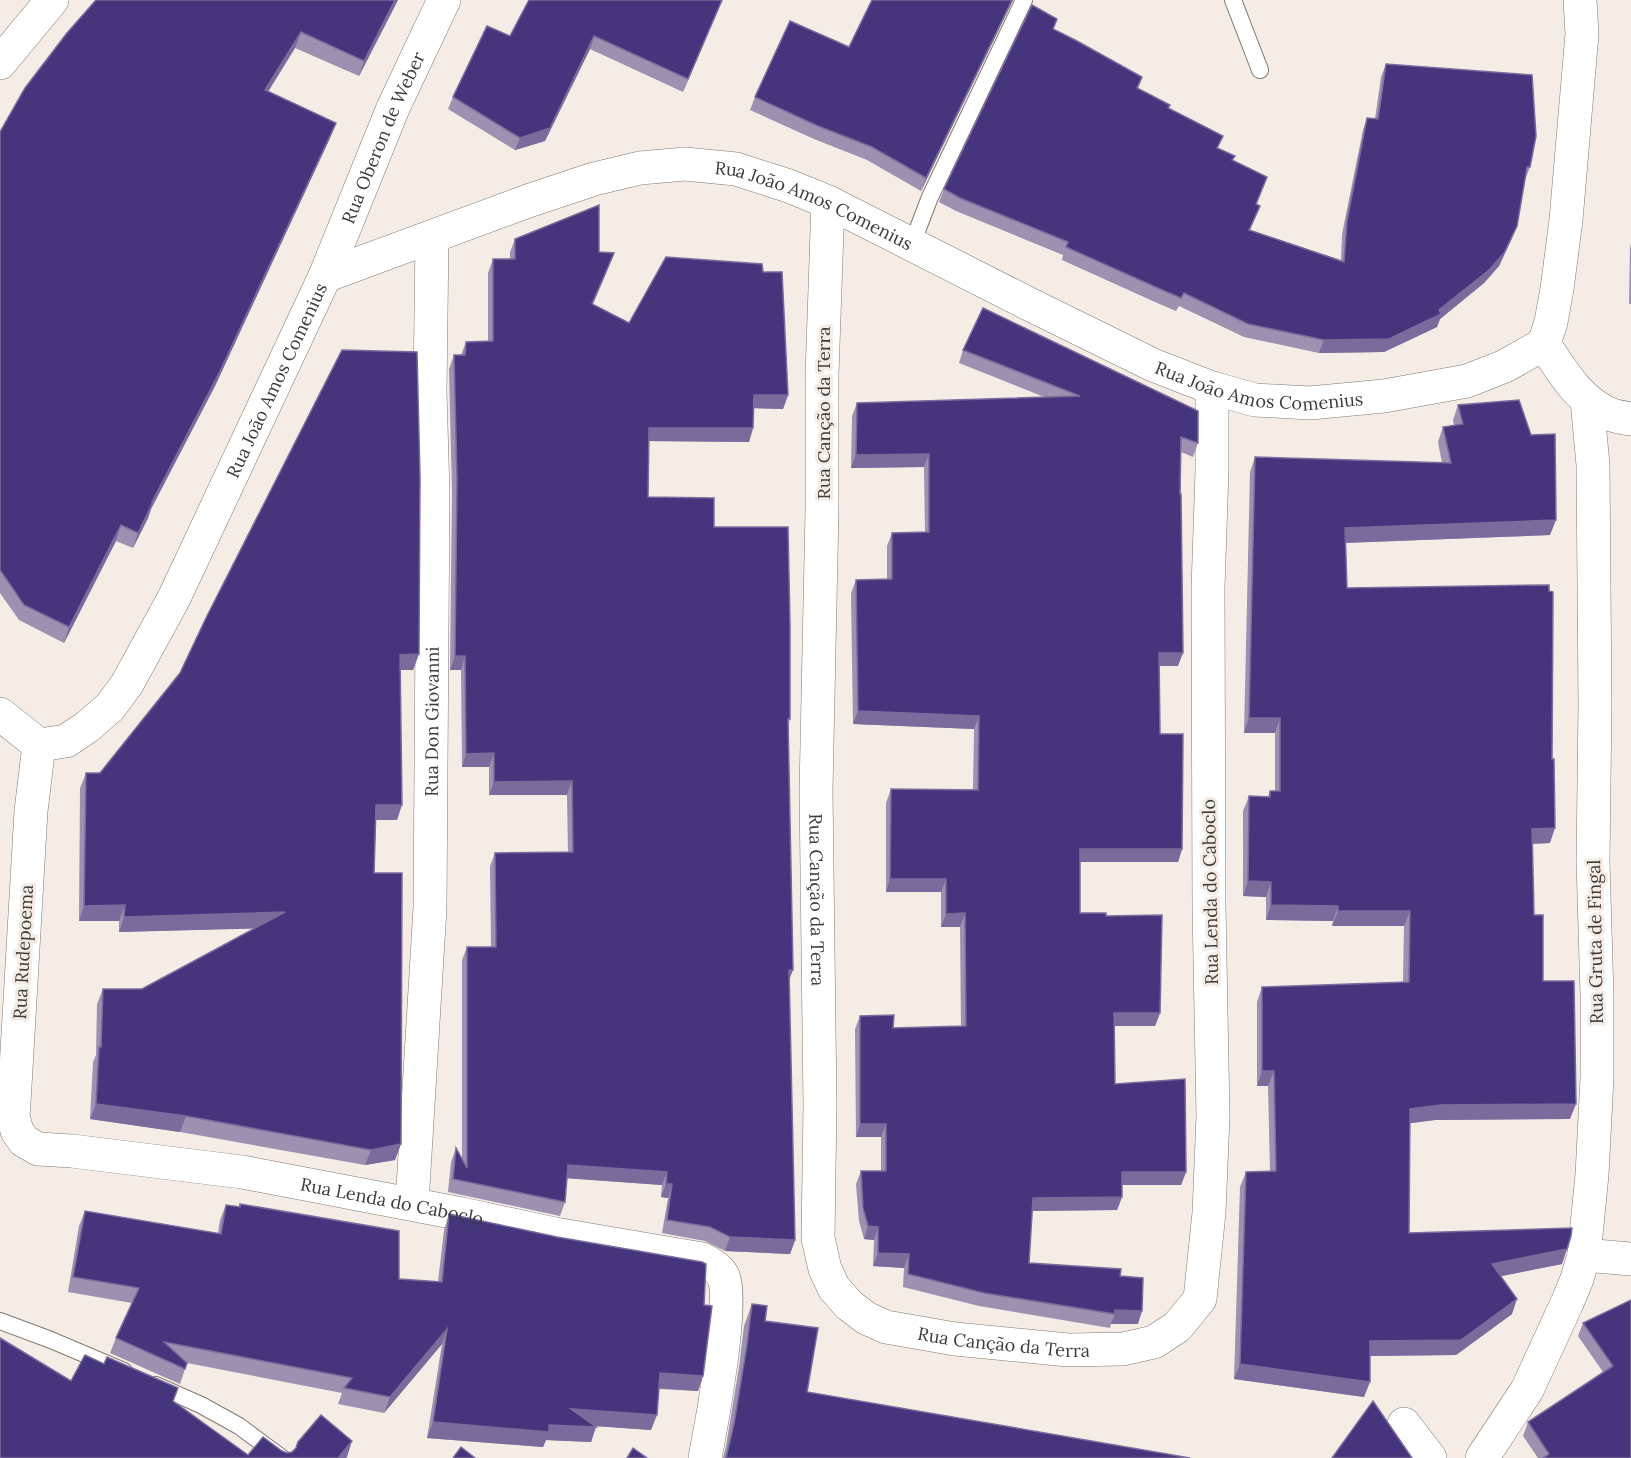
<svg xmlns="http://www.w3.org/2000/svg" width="1631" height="1458" viewBox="0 0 1631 1458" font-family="Lora,serif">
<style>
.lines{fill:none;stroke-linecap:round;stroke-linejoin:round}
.service-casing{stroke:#817a73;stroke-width:18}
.minor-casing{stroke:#817a73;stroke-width:34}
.tertiary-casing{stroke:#817a73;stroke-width:34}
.service{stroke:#fff;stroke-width:16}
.minor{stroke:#fff;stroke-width:33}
.tertiary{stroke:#fff;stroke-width:33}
.wall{fill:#9d90b0}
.shaded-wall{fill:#7a6b9c}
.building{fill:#46347c;stroke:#7a6b9c;stroke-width:1.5}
.labels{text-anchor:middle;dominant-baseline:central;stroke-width:6;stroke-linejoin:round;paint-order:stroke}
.street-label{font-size:18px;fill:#3f3c3a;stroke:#f4ece5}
</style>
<rect width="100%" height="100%" fill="#f4ece5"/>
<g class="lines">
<defs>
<g id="service">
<polyline points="1233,0 1260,70"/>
<polyline points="912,244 930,197 1024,0"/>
<polyline points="0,1321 51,1340 124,1371"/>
<polyline points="156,1385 201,1405 239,1426 282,1458"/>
</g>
<g id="minor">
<path d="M1580,0L1582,34L1566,220L1557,289L1551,322L1544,344C1562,371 1580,403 1612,415C1618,417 1625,418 1631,419"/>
<polyline points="0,63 52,0"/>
<path id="s1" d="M828,202L822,375V510L816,791L820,1105L818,1238L825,1269L834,1288L849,1305L866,1318L886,1327L955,1339L1068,1350L1123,1349L1154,1342L1177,1327L1200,1299L1209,1213L1213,1116L1209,907L1208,588L1212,471V388"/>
<path id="s2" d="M325,276L393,108L444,0"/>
<path id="s3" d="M39,745L31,811L14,1103L13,1116L17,1131L24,1141L38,1149L72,1151L242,1172L462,1214L555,1234L702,1259C710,1263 719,1268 723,1276C735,1298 711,1428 705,1458"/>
<path id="s4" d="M412,1204L430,908L433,492L430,392L432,238"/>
<polyline points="1584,1255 1631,1259"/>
<polyline points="1404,1424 1430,1458"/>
<polyline points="1482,1458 1527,1390 1567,1303 1577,1279 1584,1255 1592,1175 1597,1078 1597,995 1593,862 1595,704 1593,465 1587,400"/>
</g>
<g id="tertiary">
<path id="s5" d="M0,714L39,745L66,741L87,727L110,707L127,684L174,598L325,276L528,201L594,179L640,168L685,164L736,169L789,186L828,202L1033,306L1153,365L1212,388L1255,400L1310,403L1384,396L1467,381L1505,366L1544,344"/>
</g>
</defs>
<!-- service casing -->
<use href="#service" class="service-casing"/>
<!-- minor casing -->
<use href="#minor" class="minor-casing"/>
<!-- tertiary casing -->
<use href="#tertiary" class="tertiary-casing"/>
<!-- service -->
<use href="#service" class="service"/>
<!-- minor -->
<use href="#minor" class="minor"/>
<!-- tertiary -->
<use href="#tertiary" class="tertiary"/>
</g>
<!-- wall -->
<g class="wall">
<polygon points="398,0 359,76 295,48 268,91 330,138 215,386 151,509 148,518 133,548 116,541 64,643 19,620 0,593 0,132"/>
<polygon points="529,0 722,0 683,92 590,49 545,141 515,150 448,109 453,97 510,36"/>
<polygon points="872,0 1013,0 921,191 867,160 814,139 750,110 755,97 849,47"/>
<polygon points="1053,29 1142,77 1138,89 1168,108 1233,160 1256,204 1260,206 1250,230 1341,260 1342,234 1363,130 1367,118 1375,119 1381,77 1386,64 1530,167 1525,180 1512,238 1499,266 1484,283 1440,319 1437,327 1384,352 1319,353 1244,337 1179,306 1176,311 1155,302 1062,260 1063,255 956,211 939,202 944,189"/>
<polygon points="515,239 599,252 614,253 592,305 629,323 763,272 788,395 783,409 754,408 753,428 749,442 649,441 648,497 714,527 790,719 789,722 789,980 795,1240 790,1254 725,1251 705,1241 662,1233 668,1198 661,1197 662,1185 567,1178 565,1202 560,1216 448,1192 451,1162 456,1148 462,1159 462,960 467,947 491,947 490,866 495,853 568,852 567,795 489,795 489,767 462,767 461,670 450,670 452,492 449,369 454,355 461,355 466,342 488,342 488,273 493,259 510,259 510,252"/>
<polygon points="1631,244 1631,304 1629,304 1630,247"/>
<polygon points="963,350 1198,443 1193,457 1181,452 1178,666 1159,666 1160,734 1182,849 1178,862 1080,862 1080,913 1106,916 1160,1013 1155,1026 1115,1026 1115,1084 1186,1172 1181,1185 1122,1185 1122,1197 1117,1210 1032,1211 1029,1263 1120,1276 1138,1324 1111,1324 1110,1328 979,1306 903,1287 904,1268 873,1266 874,1240 864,1239 859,1221 856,1184 861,1171 881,1171 881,1137 856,1137 855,1029 860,1016 893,1028 961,1026 960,927 941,927 941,892 886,892 886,803 891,789 973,790 974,729 853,724 851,593 856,580 887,579 887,546 892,533 925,532 924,467 851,468 852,416 857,403 1044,397 959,363"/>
<polygon points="1458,405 1550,535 1346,543 1347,588 1550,843 1532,844 1534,915 1543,981 1570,1119 1435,1120 1410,1123 1409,1233 1562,1264 1501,1276 1512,1314 1456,1355 1370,1356 1364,1397 1234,1379 1240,1187 1246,1172 1270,1172 1268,1086 1257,1086 1257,1002 1262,987 1403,982 1404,926 1332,926 1333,921 1266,920 1266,897 1243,896 1243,811 1249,796 1268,797 1270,791 1275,791 1275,733 1244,733 1250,472 1255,457 1442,463 1438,442 1443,427 1454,425 1453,420"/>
<polygon points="419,654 413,670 401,670 397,820 376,820 374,873 401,1144 395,1160 365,1165 180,1132 90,1119 93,1062 96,1055 97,1004 103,989 142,989 255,928 119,932 119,921 79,921 80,788 86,773 100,773"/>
<polygon points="240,1204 399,1279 438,1282 444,1230 449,1214 704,1305 703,1376 698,1391 659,1389 651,1430 596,1426 591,1442 546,1440 543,1447 427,1438 442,1344 384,1413 338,1404 342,1393 187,1363 180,1384 110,1353 116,1338 132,1303 68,1292 79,1226 85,1211 218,1233 220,1220 226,1205 239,1207"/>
<polygon points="1631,1300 1631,1458 1538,1458 1523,1436 1528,1422 1603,1372 1578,1336 1583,1323"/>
<polygon points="752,1304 765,1321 807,1392 1190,1458 723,1458 726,1446 739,1367 744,1326"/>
</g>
<!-- shaded-wall -->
<g class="shaded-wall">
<polygon points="395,0 398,0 359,76 364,61"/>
<polygon points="722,0 683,92 688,79"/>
<polygon points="1012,0 1013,0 921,191 926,178"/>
<polygon points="301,32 295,48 260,105 265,90"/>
<polygon points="594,36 590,49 545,141 515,150 520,138"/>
<polygon points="336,123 330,138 215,386 151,509 148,518 133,548 138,533 152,502"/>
<polygon points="1517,226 1512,238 1499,266 1484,283 1440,319 1437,327 1384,352 1319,353 1324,340"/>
<polygon points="614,253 609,266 587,318 592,304"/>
<polygon points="754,395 788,395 783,409 749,408"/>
<polygon points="649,428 753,428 749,442 644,441"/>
<polygon points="929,454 924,467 851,468 856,455"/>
<polygon points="1556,520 1550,535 1340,543 1345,528"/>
<polygon points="121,525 116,541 64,643 69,627"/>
<polygon points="1159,653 1183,653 1178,666 1154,666"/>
<polygon points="419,654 413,670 395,670 400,655"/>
<polygon points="455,656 465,656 461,670 450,670"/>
<polygon points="858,711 979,716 974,729 853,724"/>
<polygon points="1249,718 1280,718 1275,733 1244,733"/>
<polygon points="494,753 489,767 462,767 466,754"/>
<polygon points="572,781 567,795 489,795 494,782"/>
<polygon points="376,805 402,805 397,820 370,820"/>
<polygon points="1555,828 1550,843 1526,844 1532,829"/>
<polygon points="1080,849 1182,849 1178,862 1075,862"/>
<polygon points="890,879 946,879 941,892 886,892"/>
<polygon points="1248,881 1271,882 1266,897 1243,896"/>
<polygon points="125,905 119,921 79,921 84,906"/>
<polygon points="1271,905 1338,906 1333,921 1266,920"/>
<polygon points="1338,911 1410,911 1404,926 1332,926"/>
<polygon points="285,912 280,928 119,932 124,917"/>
<polygon points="965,913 960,927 941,927 946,914"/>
<polygon points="789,970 793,970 788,983"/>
<polygon points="1114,1013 1160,1013 1155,1026 1110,1026"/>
<polygon points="1262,1071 1274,1071 1268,1086 1257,1086"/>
<polygon points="96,1104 186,1116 180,1132 90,1119"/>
<polygon points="1576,1104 1570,1119 1435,1120 1404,1124 1410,1109 1440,1105"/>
<polygon points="860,1124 886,1124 881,1137 856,1137"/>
<polygon points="401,1144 395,1160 365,1165 371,1150"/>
<polygon points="568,1165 667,1172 662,1185 563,1178"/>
<polygon points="1122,1172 1186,1172 1181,1185 1117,1185"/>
<polygon points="666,1184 672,1184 668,1198 661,1197"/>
<polygon points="1122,1197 1117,1210 1028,1211 1033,1198"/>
<polygon points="868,1226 878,1227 874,1240 864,1239"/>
<polygon points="730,1237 795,1240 790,1254 725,1251"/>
<polygon points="1567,1249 1562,1264 1487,1279 1492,1264"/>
<polygon points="878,1253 909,1254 904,1268 873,1266"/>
<polygon points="1517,1299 1512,1314 1456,1355 1364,1356 1370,1341"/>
<polygon points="1115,1310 1142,1311 1138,1324 1111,1324 1115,1314"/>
<polygon points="447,1329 442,1344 384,1413 390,1397"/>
<polygon points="1240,1364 1370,1382 1364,1397 1234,1379"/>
<polygon points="660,1373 703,1376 698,1391 655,1388"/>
<polygon points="571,1409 657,1415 651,1430 565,1424"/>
<polygon points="433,1422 549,1425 596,1427 591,1442 546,1440 543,1447 427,1438"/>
<polygon points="352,1441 347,1457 346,1458 338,1458"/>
</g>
<!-- building -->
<g class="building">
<polygon points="96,0 395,0 364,61 301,32 265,90 336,123 220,371 152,502 153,502 138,533 121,525 69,627 24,605 0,570 0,132 25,88 67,33"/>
<polygon points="529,0 722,0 688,79 594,36 550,128 520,138 453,97 487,26 510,36"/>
<polygon points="872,0 1012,0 926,178 872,147 818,126 755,97 790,21 849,47"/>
<polygon points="1032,5 1057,19 1053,29 1077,41 1142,77 1137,88 1170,105 1168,108 1223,136 1217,148 1235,156 1232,160 1267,177 1256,204 1260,206 1249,230 1344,262 1347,221 1367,118 1378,119 1386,64 1532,75 1536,136 1530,167 1527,167 1517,226 1504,253 1489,270 1439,310 1441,314 1389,339 1324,340 1248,324 1184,293 1181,298 1160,289 1066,247 1068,242 960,198 944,189"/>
<polygon points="599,205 599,252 614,253 592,304 629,323 666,257 762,264 763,272 782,272 788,395 754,395 753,428 649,428 648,497 714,498 714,527 788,527 790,626 790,719 788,719 793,970 789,970 795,1240 730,1237 710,1227 667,1220 672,1184 666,1184 667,1172 568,1165 565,1202 453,1179 456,1148 467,1168 467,947 496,947 495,853 573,852 572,781 494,782 494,753 466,754 465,656 455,656 457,479 454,355 465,355 466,342 493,341 493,259 515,259 515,239"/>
<polygon points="983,308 1198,411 1198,443 1181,437 1180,494 1181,494 1183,653 1159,653 1160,734 1183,734 1182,849 1080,849 1080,913 1106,913 1106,916 1162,915 1160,1013 1114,1013 1115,1084 1185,1079 1186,1172 1122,1172 1122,1197 1033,1198 1029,1263 1121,1269 1120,1276 1143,1278 1142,1311 1115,1310 1115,1314 984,1293 908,1274 909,1254 878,1253 878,1227 868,1226 863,1208 861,1171 886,1171 886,1124 860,1124 860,1016 894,1015 893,1028 966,1026 965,913 946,914 946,879 890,879 891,789 978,790 979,716 858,711 856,580 892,579 892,533 929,532 929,454 856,455 857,403 1080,396 963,350"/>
<polygon points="342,350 417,352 420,477 419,654 400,655 402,805 376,805 374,873 402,873 401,1144 371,1150 186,1116 96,1104 99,1047 101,1047 103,989 142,989 285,912 124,917 125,905 84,906 86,773 100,773 180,673 206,618"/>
<polygon points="1519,400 1531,435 1555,434 1556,520 1345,528 1347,588 1549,585 1549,591 1553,592 1552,759 1554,759 1555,828 1532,829 1534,915 1543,915 1543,981 1574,981 1576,1104 1440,1105 1410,1109 1409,1233 1572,1228 1571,1236 1567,1249 1492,1264 1517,1299 1461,1340 1370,1341 1370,1382 1240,1364 1246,1172 1276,1171 1274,1071 1262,1071 1262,987 1409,982 1410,911 1338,911 1338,906 1271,905 1271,882 1248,881 1249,796 1270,797 1270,791 1280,791 1280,718 1249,718 1255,457 1451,463 1443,427 1463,424 1458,405"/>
<polygon points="240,1204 399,1231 399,1279 442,1282 449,1214 557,1237 702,1262 706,1264 704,1305 712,1306 703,1376 660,1373 657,1415 571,1409 596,1427 549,1425 549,1432 433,1422 447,1329 390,1397 344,1388 352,1378 164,1342 187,1363 185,1369 116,1338 139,1288 73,1277 85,1211 221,1234 226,1205 240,1207"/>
<polygon points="1631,1300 1631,1458 1543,1458 1549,1454 1528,1422 1613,1366 1583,1323"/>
<polygon points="752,1304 767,1306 765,1321 818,1328 807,1392 1190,1458 726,1458 734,1424 747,1345"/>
<polygon points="0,1338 71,1381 85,1355 104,1364 107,1357 178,1388 173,1401 248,1455 263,1437 282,1451 287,1453 292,1452 296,1448 298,1442 321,1415 352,1441 338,1458 0,1458"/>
<polygon points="1373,1401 1412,1458 1332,1458"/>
<polygon points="461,1447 475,1458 453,1458"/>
<polygon points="633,1448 647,1458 627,1458"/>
</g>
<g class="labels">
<!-- street labels -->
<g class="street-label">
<text stroke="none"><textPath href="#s2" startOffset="150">Rua Oberon de Weber</textPath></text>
<text stroke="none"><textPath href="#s5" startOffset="1130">Rua João Amos Comenius</textPath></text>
<text stroke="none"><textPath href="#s5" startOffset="1616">Rua João Amos Comenius</textPath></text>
<text stroke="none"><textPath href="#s5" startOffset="500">Rua João Amos Comenius</textPath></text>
<text transform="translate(823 413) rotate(-90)">Rua Canção da Terra</text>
<text stroke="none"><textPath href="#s4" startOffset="483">Rua Don Giovanni</textPath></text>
<text transform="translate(1210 892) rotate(-91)">Rua Lenda do Caboclo</text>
<text stroke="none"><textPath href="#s1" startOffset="698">Rua Canção da Terra</textPath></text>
<text transform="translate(1595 942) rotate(-91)">Rua Gruta de Fingal</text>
<text transform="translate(23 952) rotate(-87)">Rua Rudepoema</text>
<text stroke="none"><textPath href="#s3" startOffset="774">Rua Lenda do Caboclo</textPath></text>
<text stroke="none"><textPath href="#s1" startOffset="1274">Rua Canção da Terra</textPath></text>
</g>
</g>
</svg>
